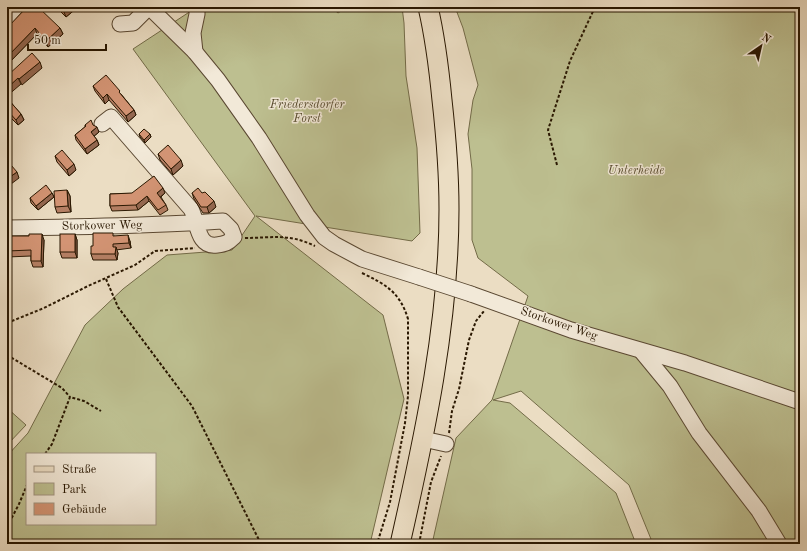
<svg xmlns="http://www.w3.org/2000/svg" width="807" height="551" viewBox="0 0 807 551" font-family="'Old Standard TT',serif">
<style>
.green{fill:#bdbf90;stroke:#736b48;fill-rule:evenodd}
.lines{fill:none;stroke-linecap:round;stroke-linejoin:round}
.minor-casing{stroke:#5a4832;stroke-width:17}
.major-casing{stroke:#291701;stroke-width:21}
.path{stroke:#291701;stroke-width:2;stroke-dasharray:3 2;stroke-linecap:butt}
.minor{stroke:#f2e9d8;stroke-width:15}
.major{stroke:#ebddc3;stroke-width:19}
.minor-bridge-casing{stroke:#5a4832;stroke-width:17;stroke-linecap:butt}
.minor-bridge{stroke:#f2e9d8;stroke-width:15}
.wall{fill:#b57f64;stroke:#291701}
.shaded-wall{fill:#946851;stroke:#291701}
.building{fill:#d39474;stroke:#291701}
.labels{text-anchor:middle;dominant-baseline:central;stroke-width:3;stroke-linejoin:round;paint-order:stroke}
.park-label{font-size:12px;font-style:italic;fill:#55492c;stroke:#f2e9d8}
.street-label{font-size:12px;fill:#291701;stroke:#f2e9d8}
</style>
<rect width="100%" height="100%" fill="#ebddc3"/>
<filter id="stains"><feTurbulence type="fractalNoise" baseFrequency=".005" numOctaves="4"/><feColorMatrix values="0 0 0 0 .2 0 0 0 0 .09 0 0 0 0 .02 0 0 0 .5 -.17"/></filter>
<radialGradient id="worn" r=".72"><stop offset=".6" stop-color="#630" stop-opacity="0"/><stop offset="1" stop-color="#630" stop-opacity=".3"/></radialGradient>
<!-- green -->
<g class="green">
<path d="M197,7H331L338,13L347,7H402L404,23L406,76L417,148L420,233L412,241L256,216L383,315L404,399L370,544H7V456L28,433L85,325L123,289L167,255L232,250L255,216L133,49ZM27,454H155V524H27Z"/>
<polygon points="455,7 800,7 800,540 798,544 653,544 629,485 521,391 493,400 510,403 616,493 636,544 432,544 456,438 492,400 528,296 478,258 472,240 472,169 468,134 473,100 478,85 463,28"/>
<polygon points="7,408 26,425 7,445"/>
</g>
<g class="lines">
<defs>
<g id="minor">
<polyline points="149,7 195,52 218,80 259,138 307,215 324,237 334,244 362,259 419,277"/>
<polyline points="7,17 16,7"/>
<polyline points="120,24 133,23 144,12 146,7"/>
<polyline points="195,52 193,33 197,14 197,7"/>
<path d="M7,228C79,227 151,226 223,221L231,229L234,237C228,243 225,244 217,245C197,248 198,222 191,209L111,117L102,124"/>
<polyline points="471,294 571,330 685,363 800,402"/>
<polyline points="642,352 670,386 699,433 759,511 779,544"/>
<polyline points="423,439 446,444"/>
</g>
<path id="major" d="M400,544C425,434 449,322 449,209C449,172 446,136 442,100C439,69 435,37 428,7"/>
</defs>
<!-- minor casing -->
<use href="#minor" class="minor-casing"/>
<!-- major casing -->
<use href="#major" class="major-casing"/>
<!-- path -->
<g class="path">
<polyline points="557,165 548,130 570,61 595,7"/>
<path d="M245,238C272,238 288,233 315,246"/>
<path d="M362,273C385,284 400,292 408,319V396L405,423L390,502L377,544"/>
<polyline points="106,279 118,307 192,406 261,544"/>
<polyline points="7,323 44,308 88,286 135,265 155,251 195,248"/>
<polyline points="7,355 62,388 70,397"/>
<polyline points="449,433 452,411 459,389 469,340 476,321 484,311"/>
<polyline points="45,454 52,444 70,397 84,401 101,411"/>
<polyline points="7,527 19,504 27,485"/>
<polyline points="419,544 431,482 441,456"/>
</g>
<!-- minor -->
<use href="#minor" class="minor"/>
<!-- major -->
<use href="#major" class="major"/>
<defs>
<polyline id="minor-bridge" points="419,277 471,294"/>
</defs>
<!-- minor-bridge casing -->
<use href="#minor-bridge" class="minor-bridge-casing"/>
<!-- minor-bridge -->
<use href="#minor-bridge" class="minor-bridge"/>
</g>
<!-- wall -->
<g class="wall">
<polygon points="56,7 78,7 66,17"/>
<polygon points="7,28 60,28 63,34 48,47 37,34 7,65"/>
<polygon points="93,86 121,94 134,110 136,115 128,122 109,100 105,104 95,91"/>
<polygon points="7,98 21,114 24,120 18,125 7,114"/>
<polygon points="85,125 93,125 99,132 94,136 97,140 99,145 87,154 76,140 75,135 85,127"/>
<polygon points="139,134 150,134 151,137 145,143 140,137"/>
<polygon points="158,154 183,166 173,175 160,160"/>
<polygon points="55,156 76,170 69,176 57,162"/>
<polygon points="67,190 70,196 71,212 57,213 55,207"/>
<polygon points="52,193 54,197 38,210 31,203 30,198"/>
<polygon points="165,193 161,197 166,205 168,210 160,215 149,201 138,210 112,211 110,206 110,194"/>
<polygon points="192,193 202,193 216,207 209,213 203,213 194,199"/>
<polygon points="75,234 77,240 77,258 62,258 60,252"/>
<polygon points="7,236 44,240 43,267 33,267 31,261 31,256 7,257"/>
<polygon points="114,236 130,241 131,248 116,250 118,253 117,260 93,260 91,254 93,246"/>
</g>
<!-- shaded-wall -->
<g class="shaded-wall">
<polygon points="69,7 78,7 66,17 64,12"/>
<polygon points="35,28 37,34 7,65 7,57"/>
<polygon points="60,28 63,34 48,47 46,41"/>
<polygon points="40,62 42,68 22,85 19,79"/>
<polygon points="18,78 21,84 7,96 7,88"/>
<polygon points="107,94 109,100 105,104 103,98"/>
<polygon points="134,110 136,115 128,122 126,116"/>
<polygon points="21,114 24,120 18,125 16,120"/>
<polygon points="97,127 99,132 93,137 91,132"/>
<polygon points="150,134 151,137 145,143 144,140"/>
<polygon points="97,140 99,145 87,154 85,149"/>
<polygon points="181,160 183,166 173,175 171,169"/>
<polygon points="74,164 76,170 69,176 67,170"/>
<polygon points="17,172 19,178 7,187 7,179"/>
<polygon points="163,188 165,193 159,198 157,193"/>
<polygon points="67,190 70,196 71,212 68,206"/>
<polygon points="52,193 54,197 38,210 36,206"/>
<polygon points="147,196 149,201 138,210 136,205"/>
<polygon points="214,201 216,207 209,213 207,207"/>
<polygon points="42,234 44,240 43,267 41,261"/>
<polygon points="75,234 77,240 77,258 75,252"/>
<polygon points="128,235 130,241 131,248 129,243"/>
<polygon points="116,247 118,253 117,260 115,254"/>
</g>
<!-- building -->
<g class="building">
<polygon points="27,7 38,7 60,28 46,41 35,28 7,57 7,28"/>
<polygon points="60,7 69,7 64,12"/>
<polygon points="32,53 40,62 19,79 18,78 7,88 7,76"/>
<polygon points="106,75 120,91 119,92 134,110 126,116 107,94 103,98 93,86"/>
<polygon points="7,98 21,114 16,120 7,110"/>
<polygon points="91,120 93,125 97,127 91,132 97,140 85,149 75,135 86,126 85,125"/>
<polygon points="144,129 150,134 144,140 139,134"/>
<polygon points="168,145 181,160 171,169 158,154"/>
<polygon points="62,150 74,164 67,170 55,156"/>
<polygon points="11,165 17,172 7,179 7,168"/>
<polygon points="154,176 163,188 157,193 166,205 158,210 147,196 136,205 110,206 110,194 132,193"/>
<polygon points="46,185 52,193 36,206 30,198"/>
<polygon points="198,188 202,193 205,192 214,201 207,207 201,207 192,193"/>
<polygon points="67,190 68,206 55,207 54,191"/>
<polygon points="93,233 113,233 113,236 128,235 129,243 113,244 113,247 116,247 115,254 91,254 91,246 93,246"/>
<polygon points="29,234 42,234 41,261 31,261 31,250 7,251 7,236 29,236"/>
<rect x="60" y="234" width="15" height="18"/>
</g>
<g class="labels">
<!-- park labels -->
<g class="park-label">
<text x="307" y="105">Friedersdorfer<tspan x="307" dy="14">Forst</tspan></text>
<text x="636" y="171">Unterheide</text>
</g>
<!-- street labels -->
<g class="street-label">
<text transform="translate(102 226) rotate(-1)">Storkower Weg</text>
<text transform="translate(559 324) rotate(19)">Storkower Weg</text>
</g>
</g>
<!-- margin -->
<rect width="807" height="551" fill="none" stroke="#ebddc3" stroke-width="24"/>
<rect x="8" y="8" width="791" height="535" fill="none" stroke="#291701" stroke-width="2"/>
<rect x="12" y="12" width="783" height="527" fill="none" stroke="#291701"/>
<!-- legend -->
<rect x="26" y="453" width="130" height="72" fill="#f2e9d8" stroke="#a29582"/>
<rect x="34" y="466" width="20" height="6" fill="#ebddc3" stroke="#a29582"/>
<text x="62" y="473" font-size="12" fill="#291701">Straße</text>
<rect x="34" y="483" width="20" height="12" fill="#bdbf90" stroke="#a29582"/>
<text x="62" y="493" font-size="12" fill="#291701">Park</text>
<rect x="34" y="503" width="20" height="12" fill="#d39474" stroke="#a29582"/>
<text x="62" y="513" font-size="12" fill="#291701">Gebäude</text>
<!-- north arrow -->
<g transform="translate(761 46) rotate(34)" stroke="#f2e9d8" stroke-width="3" paint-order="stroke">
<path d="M0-3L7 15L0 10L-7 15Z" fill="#291701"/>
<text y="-6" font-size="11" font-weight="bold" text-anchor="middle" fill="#291701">N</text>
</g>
<!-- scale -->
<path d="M28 44v6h78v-6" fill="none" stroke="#291701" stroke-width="2"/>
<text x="34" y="44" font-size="12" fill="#291701" stroke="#f2e9d8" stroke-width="3" paint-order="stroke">50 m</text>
<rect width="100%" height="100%" filter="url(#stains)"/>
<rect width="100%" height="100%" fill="url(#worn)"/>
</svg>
